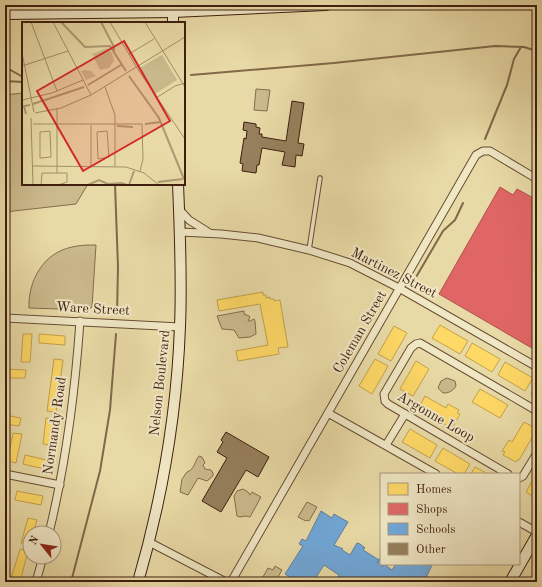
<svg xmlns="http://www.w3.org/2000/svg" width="542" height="587" viewBox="0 0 542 587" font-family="'Old Standard TT',serif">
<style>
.green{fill:#cbba8c;stroke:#846c4d}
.homes{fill:#ffd966;stroke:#c5a14c}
.shops{fill:#e06666;stroke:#af504c}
.schools{fill:#6fa8dc;stroke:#607f9e}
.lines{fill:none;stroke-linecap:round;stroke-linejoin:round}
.stream{stroke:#81684a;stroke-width:2}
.building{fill:#96805d;stroke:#3e1e0e}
.lane-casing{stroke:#684d34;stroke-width:5.5}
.street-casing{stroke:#684d34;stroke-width:9}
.secondary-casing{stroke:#3e1e0e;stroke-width:12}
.lane{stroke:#f0e7c5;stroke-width:3.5}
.street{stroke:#f0e7c5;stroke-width:7}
.secondary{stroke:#f0e7c5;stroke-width:10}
.labels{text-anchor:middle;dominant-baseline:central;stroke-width:4;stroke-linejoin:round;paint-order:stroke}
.street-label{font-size:14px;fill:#3e1e0e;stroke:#f0e7c5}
.inset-river{fill:none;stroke:#ae9a72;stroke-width:2}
.inset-road{fill:none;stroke:#a48f69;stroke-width:1}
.view{fill:#d62828;fill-opacity:0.15;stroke:#d62828;stroke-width:2}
.inset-edge{fill:none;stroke:#3e1e0e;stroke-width:2}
</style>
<rect width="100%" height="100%" fill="#e8daa6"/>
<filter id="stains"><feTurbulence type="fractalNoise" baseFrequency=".005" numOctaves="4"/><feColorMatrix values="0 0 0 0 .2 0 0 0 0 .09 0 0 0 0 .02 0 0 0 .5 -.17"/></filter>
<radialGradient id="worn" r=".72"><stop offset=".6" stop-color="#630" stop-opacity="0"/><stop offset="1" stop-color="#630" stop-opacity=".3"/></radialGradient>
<!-- green -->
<g class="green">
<polygon points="256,89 270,90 267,111 254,110"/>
<polygon points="23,93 23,184 88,184 76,204 5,212 5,95"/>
<path d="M96,245L92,307L88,310L29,308C28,281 43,253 72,247C80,245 88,245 96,245Z"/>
<polygon points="244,311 244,314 249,316 250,317 248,321 250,321 254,319 255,321 256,334 250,337 239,338 234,330 222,329 217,316"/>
<path d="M447,378L455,381L456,386C453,391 449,393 443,393L438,388L441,381Z"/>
<path d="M199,456L202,457L205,463L203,465L205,469L211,470L213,473V476L207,481L198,478L188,495L180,492L182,479L187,472C195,469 194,462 199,456Z"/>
<polygon points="243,489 248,492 250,495 252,492 261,497 250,517 246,516 240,517 237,516 234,496 237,491"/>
<polygon points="307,502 317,507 309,521 307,520 306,521 298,517"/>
<polygon points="275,566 282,570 275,582 260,582 268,568 273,570"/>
</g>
<!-- homes -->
<g class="homes">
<polygon points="263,292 263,295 266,295 266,298 270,297 270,299 274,299 274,301 280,300 288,347 278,348 279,354 238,361 236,351 268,345 260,304 219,311 217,300"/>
<polygon points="440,325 468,341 460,354 432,338"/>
<polygon points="394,326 407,333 391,361 378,354"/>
<polygon points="23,334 32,334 30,362 21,362"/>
<polygon points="39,334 65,336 65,345 39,343"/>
<polygon points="472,343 500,359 492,372 465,356"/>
<polygon points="54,359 63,360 56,412 47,411"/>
<polygon points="375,359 388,366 372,394 359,386"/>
<polygon points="416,361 429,369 413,396 400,389"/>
<polygon points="505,362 533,378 525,391 498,375"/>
<polygon points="5,369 26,370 25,378 5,378"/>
<polygon points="537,383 537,398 531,394"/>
<polygon points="480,389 508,405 500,418 472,402"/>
<polygon points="425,396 446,408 448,404 459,410 457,413 460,414 453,427 450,425 449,427 418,409"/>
<polygon points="5,415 21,418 19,426 5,424"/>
<polygon points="46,418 55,419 52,445 43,444"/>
<polygon points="524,422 537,429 519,460 517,460 516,462 503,455 505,452 502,451 509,440 512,442"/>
<polygon points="410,429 437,445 430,458 402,442"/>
<polygon points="13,433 22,434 16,463 7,461"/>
<polygon points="443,448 470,464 464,474 458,474 435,461"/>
<polygon points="25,455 51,461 49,470 23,464"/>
<polygon points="475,467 488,474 471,474"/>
<polygon points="537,472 537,499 526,492"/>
<polygon points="5,489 10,490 5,517"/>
<polygon points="17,491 43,496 41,505 15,500"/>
<polygon points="28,518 37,520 33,533 30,533 30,546 21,543"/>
<polygon points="20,549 28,551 20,582 10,582"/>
</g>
<!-- shops -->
<polygon class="shops" points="500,187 513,195 517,189 537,200 537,351 439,294"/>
<!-- schools -->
<polygon class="schools" points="321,511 332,518 334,514 348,522 334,545 343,549 342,550 350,555 357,543 360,544 365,548 363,550 379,560 377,563 380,558 381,564 384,564 382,567 384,564 392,570 396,564 431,564 432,565 424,582 335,582 339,575 324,565 313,582 294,582 295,580 285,574 303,546 299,544 302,539 306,541"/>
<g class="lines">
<!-- stream -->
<g class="stream">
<polyline points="5,67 23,77"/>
<polyline points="191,75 334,63 495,46 524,47 537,51"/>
<polyline points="5,81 23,82"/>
<polyline points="485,139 507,85 514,59 521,47"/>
<polyline points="115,184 118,267 117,314"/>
<polyline points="412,284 443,231 455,220 463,203"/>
<polyline points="71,582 100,471 110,410 116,334"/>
</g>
</g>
<!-- building -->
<g class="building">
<polygon points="292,101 304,103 298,143 304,144 302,156 296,155 295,167 282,165 285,152 262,148 259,165 257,165 256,173 242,171 243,164 240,163 244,138 246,139 247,131 243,130 244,122 256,124 256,127 260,128 259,134 262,134 262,137 286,141"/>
<polygon points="226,432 269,457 258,477 246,470 221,512 202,501 227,458 217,452 223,442 221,440"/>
</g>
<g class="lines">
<defs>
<polyline id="lane" points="309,250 320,178"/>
<g id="street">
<polyline points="83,5 83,14"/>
<polyline points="179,209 189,220 208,232"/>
<polyline points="180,232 221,234 258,238 309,250 350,263 399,288 537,367"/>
<polyline points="5,318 180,327"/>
<polyline points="328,413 436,474"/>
<polyline points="386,445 405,414"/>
<polyline points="5,474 60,485"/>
<polyline points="508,474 388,404 385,401 384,394 411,348 416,344 420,343 537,411"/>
<polyline points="519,478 523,476 537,453"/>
<polyline points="519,522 537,532"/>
<path d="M49,533C66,463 75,393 80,321"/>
<polyline points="149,542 226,582"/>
<polyline points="36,582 43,557"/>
<polyline points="231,582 476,155 483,151 490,151 537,179"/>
</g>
<g id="secondary">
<polyline points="173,5 173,23"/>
<polyline points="5,14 173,12 326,5"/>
<path d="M138,582C162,499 177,412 180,326C182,279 180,231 178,184"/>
<polyline points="510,582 537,535"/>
</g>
</defs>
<!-- lane casing -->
<use href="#lane" class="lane-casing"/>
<!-- street casing -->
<use href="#street" class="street-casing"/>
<!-- secondary casing -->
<use href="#secondary" class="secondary-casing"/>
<!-- lane -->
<use href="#lane" class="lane"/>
<!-- street -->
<use href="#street" class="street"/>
<!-- secondary -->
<use href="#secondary" class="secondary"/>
</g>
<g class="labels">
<!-- street labels -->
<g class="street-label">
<text transform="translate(394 273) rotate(27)">Martinez Street</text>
<text transform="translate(93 309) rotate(3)">Ware Street</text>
<text transform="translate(360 332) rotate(-60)">Coleman Street</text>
<text transform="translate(160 383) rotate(-84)">Nelson Boulevard</text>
<text transform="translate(436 417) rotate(30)">Argonne Loop</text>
<text transform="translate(55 426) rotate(-82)">Normandy Road</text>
</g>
</g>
<!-- overview -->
<g transform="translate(22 22)">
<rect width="163" height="163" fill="#e8daa6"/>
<path d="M85,26L90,31L92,39L87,46L78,48L70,32ZM140,33L155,58L133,72L117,46ZM63,48L69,49L74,54L64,58L59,49Z" fill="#cbba8c"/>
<path class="inset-river" d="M39,0L63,25L88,24L104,49M79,0L92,25V30M107,54L137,96L162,157M66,63L99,43M11,82L62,65M4,92L2,84L8,83M123,102L139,100M95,104L111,105M136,160L161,157M66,163L77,158L86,162L100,161L105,163M107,163L112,149"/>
<path class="inset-road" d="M9,0L35,69M31,0L69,73M88,0L115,46L163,117M123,0L163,65M0,31L12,90M107,32L132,17M0,44L46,29M83,65L93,93V144M134,76L153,64L163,61M0,78L30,71L61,58M35,87V151M13,91L39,86L69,73L163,15M9,96L11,163M11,102H120L121,137L118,149M69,103V144M28,109L29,135L18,136V110ZM85,109L87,135L76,137L75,110ZM11,144L104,145L122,151L137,163M19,163L20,151H45V160L36,163"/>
<path class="view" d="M102,19L148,99L61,149L15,69Z"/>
<rect width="163" height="163" class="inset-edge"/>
</g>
<!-- margin -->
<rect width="542" height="587" fill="none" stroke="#e8daa6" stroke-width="20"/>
<rect x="6" y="6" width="530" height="575" fill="none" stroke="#3e1e0e" stroke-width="2"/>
<rect x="10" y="10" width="522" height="567" fill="none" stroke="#3e1e0e"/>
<!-- legend -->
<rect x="380" y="473" width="140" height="92" fill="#f0e7c5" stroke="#a9977c"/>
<rect x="388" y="483" width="20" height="12" fill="#ffd966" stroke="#a9977c"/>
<text x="416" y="493" font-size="12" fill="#3e1e0e">Homes</text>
<rect x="388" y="503" width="20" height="12" fill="#e06666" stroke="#a9977c"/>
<text x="416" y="513" font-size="12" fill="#3e1e0e">Shops</text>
<rect x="388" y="523" width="20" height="12" fill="#6fa8dc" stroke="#a9977c"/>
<text x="416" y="533" font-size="12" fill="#3e1e0e">Schools</text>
<rect x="388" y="543" width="20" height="12" fill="#96805d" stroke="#a9977c"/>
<text x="416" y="553" font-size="12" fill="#3e1e0e">Other</text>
<!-- north arrow -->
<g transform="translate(42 545) rotate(300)"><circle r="19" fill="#f0e7c5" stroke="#a9977c"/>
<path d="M0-3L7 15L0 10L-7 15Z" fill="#8f2418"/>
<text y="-6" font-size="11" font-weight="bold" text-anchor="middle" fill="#3e1e0e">N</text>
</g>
<rect width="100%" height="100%" filter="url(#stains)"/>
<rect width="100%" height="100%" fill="url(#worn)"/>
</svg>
